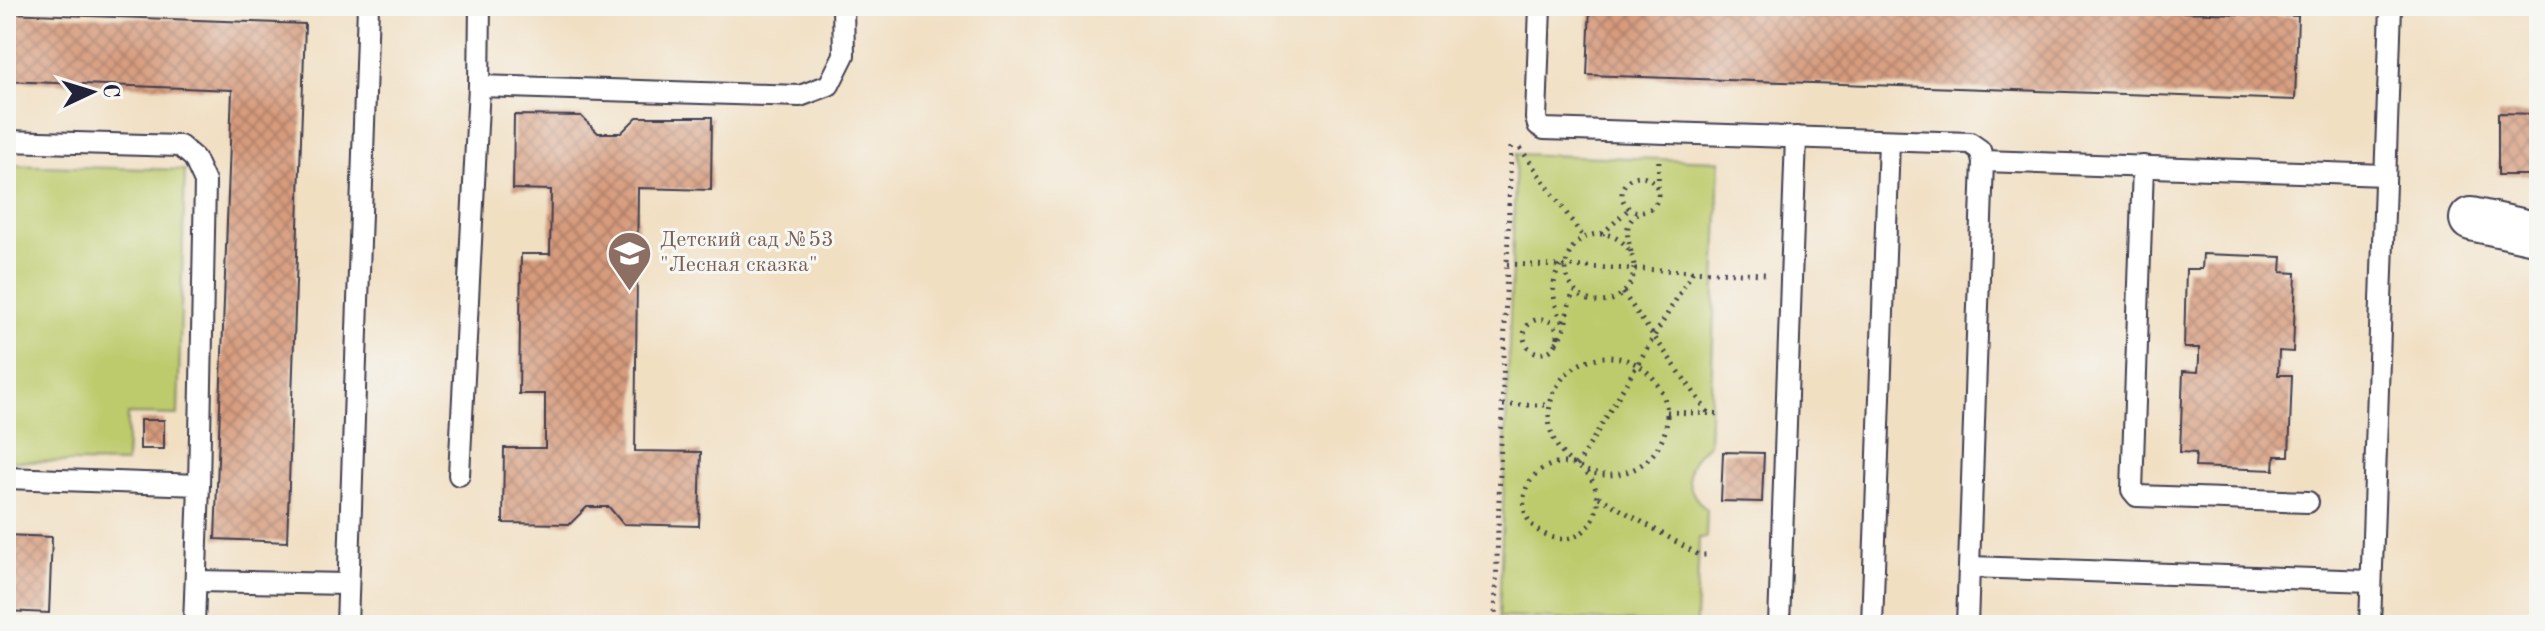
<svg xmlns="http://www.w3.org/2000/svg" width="2545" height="631" viewBox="0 0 2545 631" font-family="'Old Standard TT',serif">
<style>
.green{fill:#becb6c;stroke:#707654;stroke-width:2}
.building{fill:url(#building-cross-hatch)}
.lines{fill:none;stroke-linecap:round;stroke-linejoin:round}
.lane-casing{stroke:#413e4f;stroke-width:24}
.street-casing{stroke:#413e4f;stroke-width:46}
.path{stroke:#413e4f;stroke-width:5;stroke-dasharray:2 6;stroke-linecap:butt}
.lane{stroke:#fff;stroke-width:20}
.street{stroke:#fff;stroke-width:42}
.labels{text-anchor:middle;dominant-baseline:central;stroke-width:6;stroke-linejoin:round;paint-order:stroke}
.education-label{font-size:22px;fill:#785e54;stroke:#f6f6f2;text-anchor:start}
</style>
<defs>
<pattern id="building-cross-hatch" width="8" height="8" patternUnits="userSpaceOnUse" patternTransform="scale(2)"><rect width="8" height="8" fill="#d79b7d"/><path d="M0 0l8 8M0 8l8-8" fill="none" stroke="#ae7e68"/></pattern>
</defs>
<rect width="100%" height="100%" fill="#f6f6f2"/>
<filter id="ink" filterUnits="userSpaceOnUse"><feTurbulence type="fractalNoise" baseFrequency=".0125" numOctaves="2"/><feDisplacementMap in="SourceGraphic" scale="16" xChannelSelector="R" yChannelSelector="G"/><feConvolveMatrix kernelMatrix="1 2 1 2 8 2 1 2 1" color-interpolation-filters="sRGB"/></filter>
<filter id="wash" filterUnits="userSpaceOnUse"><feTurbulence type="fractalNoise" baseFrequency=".006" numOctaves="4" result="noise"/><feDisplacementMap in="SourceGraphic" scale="32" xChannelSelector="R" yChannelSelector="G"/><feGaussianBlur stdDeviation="1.8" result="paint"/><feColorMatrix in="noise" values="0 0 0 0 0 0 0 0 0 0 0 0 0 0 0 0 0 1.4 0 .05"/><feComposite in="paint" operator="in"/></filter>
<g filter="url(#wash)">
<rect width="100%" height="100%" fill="#f1dfc2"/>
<!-- green -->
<g class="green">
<path d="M1516,154L1720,161L1709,444C1683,464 1682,488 1707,510L1706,538H1699L1696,624L1499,617Z"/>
<polygon points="6,165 185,170 178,415 128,414 126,463 6,461"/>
</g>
<g id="blocks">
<!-- building -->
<g class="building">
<polygon points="1590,6 2008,6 2298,16 2295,100 1587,75"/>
<polygon points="6,13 305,24 287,542 215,539 232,90 6,81"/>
<polygon points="2498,113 2539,114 2539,175 2498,175"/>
<polygon points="514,115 581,116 598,133 621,133 637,117 712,117 711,190 638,188 635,451 701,452 699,526 623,524 609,507 587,507 570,524 503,523 504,448 545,448 545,394 519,394 521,254 550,254 551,190 513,189"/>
<polygon points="2203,254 2282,257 2281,272 2296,273 2293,352 2279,351 2278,375 2292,375 2289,456 2275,456 2274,470 2195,467 2196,453 2180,452 2183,371 2198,372 2199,360 2199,348 2184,348 2186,269 2202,269"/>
<rect x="140" y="420" width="24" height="29"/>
<polygon points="1723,452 1764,453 1762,502 1721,501"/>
<polygon points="6,535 52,537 49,613 6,611"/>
</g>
</g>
</g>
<g filter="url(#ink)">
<use href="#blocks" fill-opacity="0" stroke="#413e4f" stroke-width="2"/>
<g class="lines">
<defs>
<g id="lane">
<polyline points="1540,6 1536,118 1538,125 1544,129 1970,143 1980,150 1983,161 1967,625"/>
<polyline points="479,86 800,96 829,85 844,55 843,6"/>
<polyline points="6,141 180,146 194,158 205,182 199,485"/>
<polyline points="1983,161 2385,175"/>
<polyline points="2143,166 2132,490 2137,496 2308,502"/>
<polyline points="459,475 479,86 480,6"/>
<polyline points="6,478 199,485 194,625"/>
<polyline points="1970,567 2371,581"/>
<polyline points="196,581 347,584"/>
<polyline points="347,625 368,6"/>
<polyline points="1779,625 1796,137"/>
<polyline points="1872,625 1889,141"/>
<polyline points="2370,625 2391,6"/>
</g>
<polyline id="street" points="2471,219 2539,234"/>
</defs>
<!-- lane casing -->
<use href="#lane" class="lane-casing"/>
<!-- street casing -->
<use href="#street" class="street-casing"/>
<!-- path -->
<g class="path">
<polyline points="1511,147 1495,617 1496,622 1512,625"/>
<polyline points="1520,148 1584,238"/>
<circle cx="1640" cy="194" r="18"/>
<polyline points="1658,187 1659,157"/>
<polyline points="1602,234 1630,208"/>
<circle cx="1600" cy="268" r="34"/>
<path d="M1631,252C1627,235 1623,223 1640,212"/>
<polyline points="1507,264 1766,274"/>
<path d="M1560,266C1549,286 1553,306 1565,324"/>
<polyline points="1623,293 1709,414"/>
<circle cx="1541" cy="336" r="17"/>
<path d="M1556,343C1570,331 1563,309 1575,291"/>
<circle cx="1608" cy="416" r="59"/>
<polyline points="1503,405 1550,405"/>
<polyline points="1667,412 1722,414"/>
<path d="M1573,464C1526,455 1504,516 1546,535C1586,553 1614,503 1586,472"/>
<polyline points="1577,466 1693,271"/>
<polyline points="1599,497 1699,555 1709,555"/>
</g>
<!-- lane -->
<use href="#lane" class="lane"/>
<!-- street -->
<use href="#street" class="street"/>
</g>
</g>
<!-- icons -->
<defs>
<symbol id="school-pin" viewBox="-11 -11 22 30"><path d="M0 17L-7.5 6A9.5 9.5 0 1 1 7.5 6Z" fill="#8d6e63" stroke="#f6f6f2"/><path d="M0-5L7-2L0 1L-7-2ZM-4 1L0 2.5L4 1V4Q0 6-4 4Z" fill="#fff"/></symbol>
</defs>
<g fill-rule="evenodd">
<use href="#school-pin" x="604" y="228" width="51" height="69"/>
</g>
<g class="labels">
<!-- education labels -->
<g class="education-label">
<text x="660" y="240">Детский сад №53<tspan x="660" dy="25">"Лесная сказка"</tspan></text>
</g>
</g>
<!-- margin -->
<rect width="2545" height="631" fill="none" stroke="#f6f6f2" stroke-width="32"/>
<!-- north arrow -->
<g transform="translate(92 92) rotate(86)" stroke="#f6f6f2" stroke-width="6" paint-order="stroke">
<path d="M0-6L14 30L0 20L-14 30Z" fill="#22223b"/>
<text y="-12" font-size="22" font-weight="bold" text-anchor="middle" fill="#22223b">С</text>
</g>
</svg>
